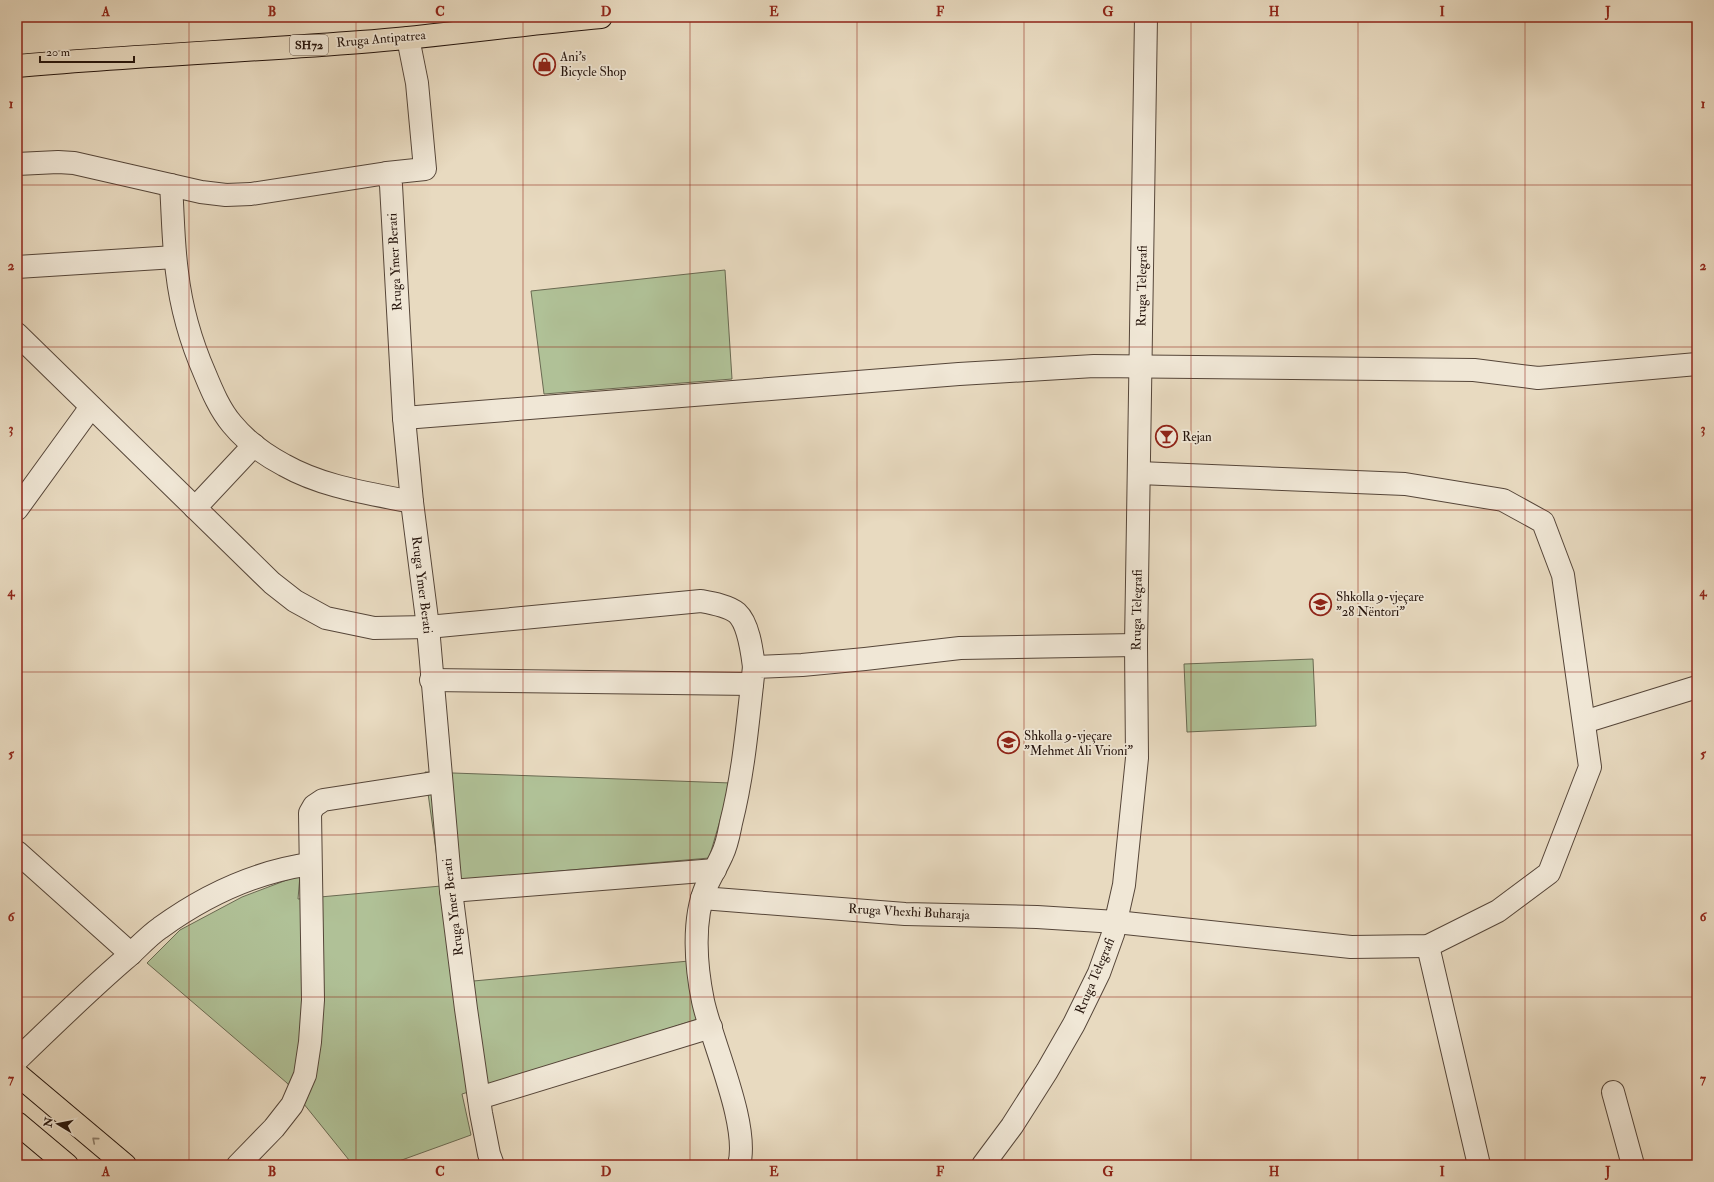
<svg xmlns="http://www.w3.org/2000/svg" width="1714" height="1182" viewBox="0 0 1714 1182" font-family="'IM FELL Double Pica',serif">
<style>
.green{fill:#b0c197;stroke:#6a6a52}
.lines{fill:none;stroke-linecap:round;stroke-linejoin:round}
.minor-casing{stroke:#564639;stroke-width:24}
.major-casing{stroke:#25140c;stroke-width:24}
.minor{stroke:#f0e7d6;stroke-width:22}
.major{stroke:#e8dac0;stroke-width:22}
.oneway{stroke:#90816f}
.grid{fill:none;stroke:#8f2418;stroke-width:1;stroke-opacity:0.55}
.labels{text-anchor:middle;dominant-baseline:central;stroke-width:3.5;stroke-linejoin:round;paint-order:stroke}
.shield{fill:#f0e7d6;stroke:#625349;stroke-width:1}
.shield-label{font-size:12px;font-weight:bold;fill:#25140c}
.street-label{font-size:13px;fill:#25140c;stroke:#f0e7d6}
.poi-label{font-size:13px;fill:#25140c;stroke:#f0e7d6;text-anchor:start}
.neatline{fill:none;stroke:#8f2418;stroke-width:1.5}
.grid-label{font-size:13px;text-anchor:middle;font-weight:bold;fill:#8f2418}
</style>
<rect width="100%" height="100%" fill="#e8dac0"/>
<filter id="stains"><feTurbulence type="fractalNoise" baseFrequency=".005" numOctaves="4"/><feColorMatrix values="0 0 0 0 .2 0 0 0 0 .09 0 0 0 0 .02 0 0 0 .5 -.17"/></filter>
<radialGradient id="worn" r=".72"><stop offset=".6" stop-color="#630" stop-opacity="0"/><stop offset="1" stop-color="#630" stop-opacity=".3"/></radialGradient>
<!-- green -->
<g class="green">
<polygon points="725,270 732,379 544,394 531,291"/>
<polygon points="1313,659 1316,726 1187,732 1184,664"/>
<polygon points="425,772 731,783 709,858 468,879 441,898 452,983 689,961 698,1019 462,1094 471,1135 388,1165 353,1165 287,1083 147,963 180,930 242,897 300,875 298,899 441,886"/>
</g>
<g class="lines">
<defs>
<g id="minor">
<polyline points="408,38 417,83 425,169 387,173 391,185 404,418 412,502 428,627 451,891 466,1009 481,1113 489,1154 493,1165"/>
<polyline points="17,164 58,162 74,163 201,192 226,195 251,194 387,173"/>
<path d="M171,185C173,214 173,243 177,272C181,307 191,342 205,374C212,391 220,410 232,424C246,441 265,455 284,465C323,487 368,493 412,502"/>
<polyline points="17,267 175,257"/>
<path d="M17,334L272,583L295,601L326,618L374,628L428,627L701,601C712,603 729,606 737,613C749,624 752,652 754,667"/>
<polyline points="404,418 959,374 1094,366 1474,370 1538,378 1697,364"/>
<polyline points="195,508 254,445"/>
<polyline points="17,509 91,407"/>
<polyline points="431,680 752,684"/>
<polyline points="1584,722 1697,687"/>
<polyline points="17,852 131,954"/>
<polyline points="451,891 715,870"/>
<polyline points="702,898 905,914 1037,917 1116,922 1351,947 1428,946 1498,911 1549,873 1590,767 1563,575 1543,522 1503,500 1405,484 1139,473"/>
<polyline points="1428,946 1479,1165"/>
<path d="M17,1060C52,1026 87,992 124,960C136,950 147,937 160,928C204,896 255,872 310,864"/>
<polyline points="1613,1092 1633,1165"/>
<polyline points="479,1098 711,1027"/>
<polyline points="238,1165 274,1128 292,1105 305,1075 310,1042 313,1000 310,813 314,806 323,800 440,782"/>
<path d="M739,1165C750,1125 712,1043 703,1001C696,967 692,920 706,887C711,876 717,866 722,855C727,845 729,833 731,823C744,772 748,719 754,667L802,665L865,659L960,648L1136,645"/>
<polyline points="983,1165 1012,1126 1047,1071 1074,1024 1099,973 1113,934 1124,885 1137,758 1136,645 1146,17"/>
</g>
<g id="major">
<path d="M17,66C131,56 246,51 361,42C441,36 521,24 601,17"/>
<polyline points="17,1074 125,1165"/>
<polyline points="17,1123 67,1165"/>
</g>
</defs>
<!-- minor casing -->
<use href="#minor" class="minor-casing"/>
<!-- major casing -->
<use href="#major" class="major-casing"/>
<!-- minor -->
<use href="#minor" class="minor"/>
<!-- major -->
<use href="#major" class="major"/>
</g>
<!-- one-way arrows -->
<defs><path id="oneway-chevron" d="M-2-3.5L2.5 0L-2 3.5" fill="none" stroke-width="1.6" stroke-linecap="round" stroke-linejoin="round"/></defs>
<use class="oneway" href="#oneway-chevron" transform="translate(95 1140) rotate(-140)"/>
<!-- grid -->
<path class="grid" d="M189,17V1165M356,17V1165M523,17V1165M690,17V1165M857,17V1165M1024,17V1165M1191,17V1165M1358,17V1165M1525,17V1165M17,185H1697M17,347H1697M17,510H1697M17,672H1697M17,835H1697M17,997H1697"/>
<!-- icons -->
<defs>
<symbol id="shop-ring" viewBox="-11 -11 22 22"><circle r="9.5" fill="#f0e7d6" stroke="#8f2418" stroke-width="1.5"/><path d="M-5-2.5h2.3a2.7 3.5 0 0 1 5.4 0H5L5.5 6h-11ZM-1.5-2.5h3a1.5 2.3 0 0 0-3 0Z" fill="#8f2418"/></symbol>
<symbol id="bar-ring" viewBox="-11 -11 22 22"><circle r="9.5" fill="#f0e7d6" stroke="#8f2418" stroke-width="1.5"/><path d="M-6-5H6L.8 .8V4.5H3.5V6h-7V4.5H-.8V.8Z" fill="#8f2418"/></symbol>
<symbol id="school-ring" viewBox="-11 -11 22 22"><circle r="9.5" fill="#f0e7d6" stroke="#8f2418" stroke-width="1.5"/><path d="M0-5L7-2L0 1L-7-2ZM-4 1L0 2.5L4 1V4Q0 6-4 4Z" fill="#8f2418"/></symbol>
</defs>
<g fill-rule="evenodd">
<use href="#shop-ring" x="532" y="52" width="25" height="25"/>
<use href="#bar-ring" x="1154" y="424" width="25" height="25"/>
<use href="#school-ring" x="1308" y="592" width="25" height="25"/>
<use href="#school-ring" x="996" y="730" width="25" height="25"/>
</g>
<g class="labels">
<!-- shield labels -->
<rect class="shield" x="290" y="35" width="38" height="20" rx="3"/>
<g class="shield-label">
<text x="309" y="45">SH72</text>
</g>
<!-- street labels -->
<g class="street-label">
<text transform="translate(381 39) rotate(-5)">Rruga Antipatrea</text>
<text transform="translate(395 262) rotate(-93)">Rruga Ymer Berati</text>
<text transform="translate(1142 286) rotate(-89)">Rruga Telegrafi</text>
<text transform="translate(422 585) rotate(83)">Rruga Ymer Berati</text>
<text transform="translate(1137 610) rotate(-89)">Rruga Telegrafi</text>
<text transform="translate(453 907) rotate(-97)">Rruga Ymer Berati</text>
<text transform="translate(909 912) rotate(3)">Rruga Vhexhi Buharaja</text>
<text transform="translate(1095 976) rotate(-67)">Rruga Telegrafi</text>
</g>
<!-- poi labels -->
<g class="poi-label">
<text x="560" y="57">Ani's<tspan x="560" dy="15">Bicycle Shop</tspan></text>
<text x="1182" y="437">Rejan</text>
<text x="1336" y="597">Shkolla 9-vjeçare<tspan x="1336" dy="15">"28 Nëntori"</tspan></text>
<text x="1024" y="736">Shkolla 9-vjeçare<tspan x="1024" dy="15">"Mehmet Ali Vrioni"</tspan></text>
</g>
</g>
<!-- margin -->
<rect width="1714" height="1182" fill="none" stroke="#e8dac0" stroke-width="44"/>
<!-- north arrow -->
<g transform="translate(58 1124) rotate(280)" stroke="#f0e7d6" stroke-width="3" paint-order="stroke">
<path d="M0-3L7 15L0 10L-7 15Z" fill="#25140c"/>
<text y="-6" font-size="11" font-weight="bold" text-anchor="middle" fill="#25140c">N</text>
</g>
<!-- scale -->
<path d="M40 56v6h94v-6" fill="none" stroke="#25140c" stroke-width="2"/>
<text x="46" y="56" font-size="12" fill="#25140c" stroke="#f0e7d6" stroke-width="3" paint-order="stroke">20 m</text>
<rect x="22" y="22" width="1670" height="1138" class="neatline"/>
<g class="grid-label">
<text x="106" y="16">A</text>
<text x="272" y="16">B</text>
<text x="440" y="16">C</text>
<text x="606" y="16">D</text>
<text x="774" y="16">E</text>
<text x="940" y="16">F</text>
<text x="1108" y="16">G</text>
<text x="1274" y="16">H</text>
<text x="1442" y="16">I</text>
<text x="1608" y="16">J</text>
<text x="11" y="108">1</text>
<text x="1703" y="108">1</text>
<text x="11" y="270">2</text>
<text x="1703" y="270">2</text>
<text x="11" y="433">3</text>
<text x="1703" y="433">3</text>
<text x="11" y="596">4</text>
<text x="1703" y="596">4</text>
<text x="11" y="758">5</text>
<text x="1703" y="758">5</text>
<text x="11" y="921">6</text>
<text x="1703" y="921">6</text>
<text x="11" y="1083">7</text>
<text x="1703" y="1083">7</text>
<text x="106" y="1176">A</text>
<text x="272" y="1176">B</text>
<text x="440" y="1176">C</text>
<text x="606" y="1176">D</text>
<text x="774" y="1176">E</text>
<text x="940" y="1176">F</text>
<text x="1108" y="1176">G</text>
<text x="1274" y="1176">H</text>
<text x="1442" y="1176">I</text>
<text x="1608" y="1176">J</text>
</g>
<rect width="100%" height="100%" filter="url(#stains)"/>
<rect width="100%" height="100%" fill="url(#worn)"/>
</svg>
